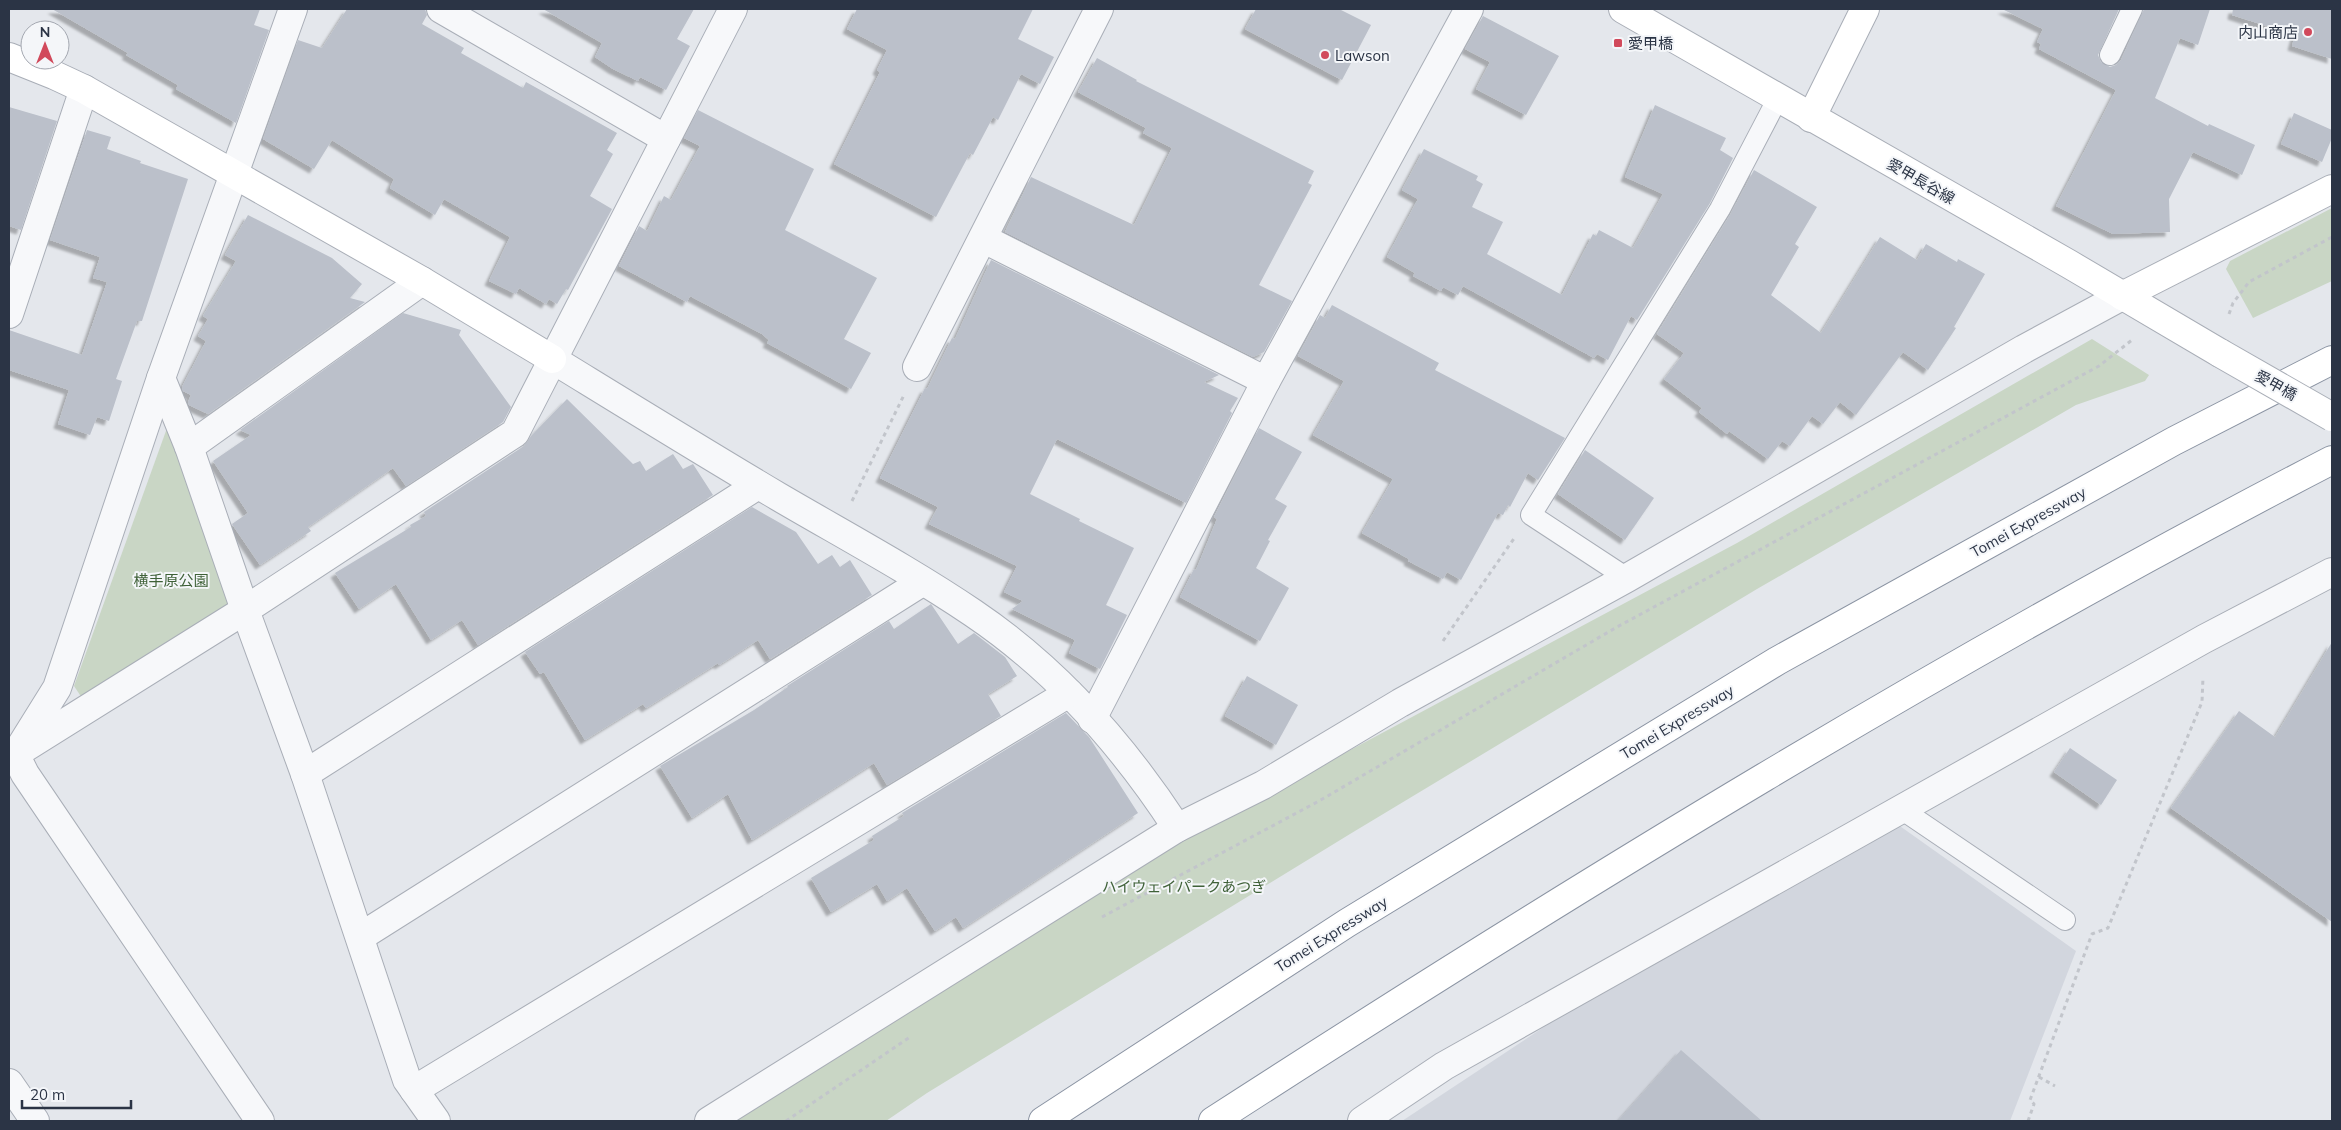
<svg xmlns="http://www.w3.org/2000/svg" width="2341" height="1130" viewBox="0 0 2341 1130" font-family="Mulish,'Noto Sans JP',sans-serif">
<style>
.built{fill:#d2d6de}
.green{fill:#c9d6c5}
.building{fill:#bbc0ca;filter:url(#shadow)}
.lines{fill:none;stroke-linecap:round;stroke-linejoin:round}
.lane-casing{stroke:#a9aeb7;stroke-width:22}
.street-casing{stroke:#a9aeb7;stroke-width:30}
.secondary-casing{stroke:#a9aeb7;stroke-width:30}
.highway-casing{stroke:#8b94a3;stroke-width:30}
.path{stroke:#c2c5cb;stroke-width:3;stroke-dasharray:4 4;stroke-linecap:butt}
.lane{stroke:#f7f8fa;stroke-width:20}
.street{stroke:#f7f8fa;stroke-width:28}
.secondary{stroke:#fff;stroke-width:28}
.highway{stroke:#fff;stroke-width:28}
.secondary-bridge-casing{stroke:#a9aeb7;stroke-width:30;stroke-linecap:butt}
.secondary-bridge{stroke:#fff;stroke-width:28}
.poi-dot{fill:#d1495b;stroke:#f4f6f9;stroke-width:2}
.labels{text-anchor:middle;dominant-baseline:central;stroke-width:4;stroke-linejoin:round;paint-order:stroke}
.poi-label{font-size:15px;fill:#2b3445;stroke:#f4f6f9;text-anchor:start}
.street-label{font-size:15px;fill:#2b3445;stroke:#f4f6f9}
.park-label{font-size:15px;fill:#3f6138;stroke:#f4f6f9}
</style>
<defs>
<filter id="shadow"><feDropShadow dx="-4.5" dy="4.5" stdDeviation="1" flood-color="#0004"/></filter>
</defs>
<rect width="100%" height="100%" fill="#e4e7ec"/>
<!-- built -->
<polygon class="built" points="1897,824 2076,951 2010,1121 1402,1121 1550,1023"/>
<!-- green -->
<g class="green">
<polygon points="2332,208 2332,281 2253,318 2226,269 2230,261"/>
<polygon points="2092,339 2149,375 2145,381 2076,405 1757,589 1350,834 927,1093 886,1121 732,1121 1171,846 1737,543"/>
<polygon points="171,417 238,605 84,701 74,686"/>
</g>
<!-- building -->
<g class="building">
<polygon points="52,9 260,9 254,25 269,30 236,123 176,89 178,85 126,55 128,53"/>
<polygon points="347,9 425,9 427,15 422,24 464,48 461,53 523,88 526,82 617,133 607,150 613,154 590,196 612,209 568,290 566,289 557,304 549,299 546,304 519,288 516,294 489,281 510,237 444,199 435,215 390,188 394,179 332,140 314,169 263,139 298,40 322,48"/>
<polygon points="543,9 694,9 677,39 690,46 666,90 640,77 638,81 613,69 595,57 602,43"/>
<polygon points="857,9 1033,9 1018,39 1054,57 1040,84 1021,74 998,120 993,117 973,155 970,153 936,217 834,164 880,72 877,70 887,50 847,29"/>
<polygon points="1256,9 1339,9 1371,25 1342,80 1245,29"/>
<polygon points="2002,9 2119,9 2098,55 2101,62 2110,67 2116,65 2121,60 2144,9 2210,9 2198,45 2180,38 2155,98 2208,126 2209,124 2255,145 2242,175 2193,152 2169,199 2170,232 2113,234 2056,206 2116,90 2039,49 2041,44 2037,42 2043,29"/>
<polygon points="2233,9 2332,9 2332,59 2292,46 2295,35 2232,15"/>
<polygon points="1483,16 1559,56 1526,115 1476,89 1490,62 1465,49"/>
<polygon points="1097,58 1137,80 1136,81 1314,171 1308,183 1312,185 1259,285 1292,301 1264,352 1253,357 1005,232 1031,177 1134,225 1172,148 1143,133 1146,128 1078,92"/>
<polygon points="1655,105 1726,138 1720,150 1733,158 1710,203 1637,320 1631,316 1608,360 1597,354 1594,358 1463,286 1458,295 1443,287 1441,291 1413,276 1415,273 1387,257 1418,199 1402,190 1424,149 1478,176 1476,180 1483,184 1472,207 1503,222 1487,254 1562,295 1593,234 1596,236 1599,230 1633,248 1663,194 1625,177"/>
<polygon points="9,107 57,121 21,230 9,226"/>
<polygon points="698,110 814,169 785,230 877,278 844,339 871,353 851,389 767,343 769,340 762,334 690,296 687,302 619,266 639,226 647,231 664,196 671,200 700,146 684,138"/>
<polygon points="2294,113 2332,130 2332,138 2322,162 2281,144"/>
<polygon points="87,130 111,137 107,149 141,161 140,163 188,179 142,321 137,321 116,379 122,381 109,421 97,417 90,435 58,424 69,390 9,370 9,330 82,355 107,282 93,278 100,257 50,240"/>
<polygon points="1754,170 1817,207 1795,244 1799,247 1771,295 1821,333 1880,237 1917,260 1926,244 1957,262 1958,259 1985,274 1954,327 1956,328 1928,370 1903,352 1856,415 1840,402 1823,424 1812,416 1790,446 1782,441 1768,459 1729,431 1727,434 1699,412 1702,408 1664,379 1684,353 1657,334 1730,215"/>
<polygon points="248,215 332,258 362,284 350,298 365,302 208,414 189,405 188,402 191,395 183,391 182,387 206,341 198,336 208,319 203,316 236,261 225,255"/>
<polygon points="991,260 1219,375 1204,382 1238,398 1230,411 1232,413 1186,503 1057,439 1030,494 1080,519 1079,521 1134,548 1106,605 1127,615 1100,669 1069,653 1075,640 1012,609 1023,601 1004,592 1017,566 929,524 938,507 880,478 925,388 927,389 952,338 955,339"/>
<polygon points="1332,305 1439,363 1435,370 1565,438 1538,480 1528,473 1510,507 1508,505 1503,515 1498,513 1461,580 1447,572 1443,579 1408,561 1409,559 1362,533 1393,479 1313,435 1344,381 1298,356 1320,315 1325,318"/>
<polygon points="403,313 461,330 459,335 511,407 503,422 406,486 393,468 308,527 311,531 260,565 232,524 248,513 213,461 251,435 240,430"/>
<polygon points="567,399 633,464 640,461 646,471 673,454 683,469 693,464 713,495 478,645 462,620 431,640 396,584 359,609 335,573 411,527 410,525 426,516 424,512 524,446 532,435"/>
<polygon points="1259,428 1302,452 1275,499 1287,506 1268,540 1270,541 1256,568 1289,588 1260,641 1180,597 1194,569 1196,570 1217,519 1214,517"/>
<polygon points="1585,450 1654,498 1625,540 1558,494"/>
<polygon points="752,507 796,532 818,564 832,555 840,567 850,560 872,595 770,659 758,640 719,665 718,663 646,708 643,704 585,740 544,672 540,674 525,652"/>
<polygon points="931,604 958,644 974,633 1005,657 1017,676 988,694 1001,716 887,785 874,763 752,840 728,794 692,818 660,766 754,710 788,687 787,686 889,621 894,629"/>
<polygon points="2332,642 2332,922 2171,808 2239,711 2275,737"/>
<polygon points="1247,676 1298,705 1276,745 1225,716"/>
<polygon points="1066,713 1089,737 1138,813 963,928 956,917 935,931 907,888 887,901 877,884 831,912 811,878 874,840 872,836 904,816 902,813"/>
<polygon points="2070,748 2117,780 2101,805 2054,772"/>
<polygon points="1681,1050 1762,1121 1618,1121"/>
</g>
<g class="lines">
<defs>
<g id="lane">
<polyline points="2110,55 2132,9"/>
<polyline points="1627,578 1531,515 1720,209 1778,98"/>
<polyline points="1901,809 2065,920"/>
</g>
<g id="street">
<polyline points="441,9 666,139"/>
<polyline points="984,239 1266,381"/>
<polyline points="9,314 84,89"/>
<path d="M552,359C627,405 703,452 779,497C844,535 911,571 973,613C1056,669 1123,745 1177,828"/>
<polyline points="917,367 1099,9"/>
<polyline points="161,378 189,447 245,610 305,774 407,1080 436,1121"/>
<polyline points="189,447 422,281"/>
<polyline points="1092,719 1266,381 1469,9"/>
<polyline points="19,749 57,688 161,378 293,9"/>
<polyline points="305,774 758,485"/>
<polyline points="360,937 922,582"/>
<polyline points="9,1083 35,1121"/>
<polyline points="414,1090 1069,693"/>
<polyline points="260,1121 25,774 15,754 245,610 515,433 733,9"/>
<polyline points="709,1121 1177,828 1263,785 1400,703 1627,578 2024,349 2122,296"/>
<polyline points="1362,1121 1444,1066 2204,639 2332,572"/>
</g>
<g id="secondary">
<polyline points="1623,9 2069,264 2220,353"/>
<polyline points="9,57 54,75 84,89 422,281 552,359"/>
<polyline points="1811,118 1865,9"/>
<polyline points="2122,296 2332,189"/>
</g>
<g id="highway">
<polyline points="1043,1121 1347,923 1777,661 2174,441 2332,360"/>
<path d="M1213,1121C1577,886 1947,659 2332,460"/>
</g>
</defs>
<!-- lane casing -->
<use href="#lane" class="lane-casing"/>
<!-- street casing -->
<use href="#street" class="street-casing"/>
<!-- secondary casing -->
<use href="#secondary" class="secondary-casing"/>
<!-- highway casing -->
<use href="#highway" class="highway-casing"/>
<!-- path -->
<g class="path">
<polyline points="2229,314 2233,303 2249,282 2332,237"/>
<polyline points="852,501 904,395"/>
<polyline points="1443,641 1515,537"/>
<polyline points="1102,917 1319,801 1617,627 2099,366 2132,340"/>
<polyline points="2039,1077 2055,1086"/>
<polyline points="786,1121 910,1037"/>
<polyline points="2028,1121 2034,1104 2030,1100 2092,934 2108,928 2202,702 2203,677"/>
</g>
<!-- lane -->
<use href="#lane" class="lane"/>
<!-- street -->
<use href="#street" class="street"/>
<!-- secondary -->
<use href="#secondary" class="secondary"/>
<!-- highway -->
<use href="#highway" class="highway"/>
<defs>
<polyline id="secondary-bridge" points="2220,353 2332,417"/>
</defs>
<!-- secondary-bridge casing -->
<use href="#secondary-bridge" class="secondary-bridge-casing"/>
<!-- secondary-bridge -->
<use href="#secondary-bridge" class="secondary-bridge"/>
</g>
<!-- markers -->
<g class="poi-dot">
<circle cx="2308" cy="32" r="5"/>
<rect x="1613" y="38" width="10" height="10" rx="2.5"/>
<circle cx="1325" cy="55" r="5"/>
</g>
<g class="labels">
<!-- poi labels -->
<g class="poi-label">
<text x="2298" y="32" text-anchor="end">内山商店</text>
<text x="1628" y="43">愛甲橋</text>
<text x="1335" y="55">Lawson</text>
</g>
<!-- street labels -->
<g class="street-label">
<text transform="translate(1921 181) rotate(30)">愛甲長谷線</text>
<text transform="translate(2276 385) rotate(29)">愛甲橋</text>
<text transform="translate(2028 522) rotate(-29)">Tomei Expressway</text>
<text transform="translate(1677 722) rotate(-31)">Tomei Expressway</text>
<text transform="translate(1331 934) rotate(-32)">Tomei Expressway</text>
</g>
<!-- park labels -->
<g class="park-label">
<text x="171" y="580">横手原公園</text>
<text x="1184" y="886">ハイウェイパークあつぎ</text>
</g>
</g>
<!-- border -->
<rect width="2341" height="1130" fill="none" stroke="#2b3445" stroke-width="20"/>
<!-- north arrow -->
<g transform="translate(45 45)"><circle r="24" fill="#f4f6f9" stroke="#a4a8b1"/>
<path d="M0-4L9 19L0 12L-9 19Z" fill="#d1495b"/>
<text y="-8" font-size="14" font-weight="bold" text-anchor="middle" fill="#2b3445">N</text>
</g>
<!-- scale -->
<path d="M22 1100v8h109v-8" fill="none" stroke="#2b3445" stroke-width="2.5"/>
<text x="30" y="1100" font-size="15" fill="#2b3445" stroke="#f4f6f9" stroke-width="4" paint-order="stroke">20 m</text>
</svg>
